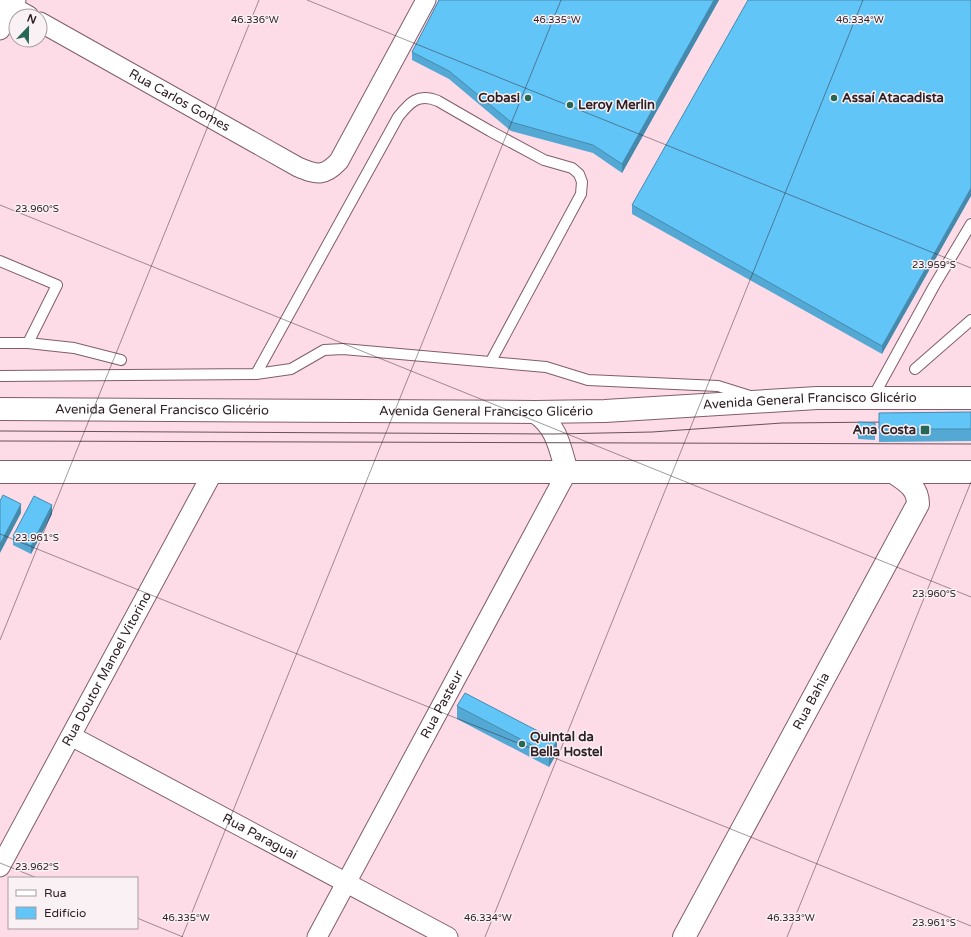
<svg xmlns="http://www.w3.org/2000/svg" width="971" height="937" viewBox="0 0 971 937" font-family="'Varela Round',sans-serif">
<style>
.lines{fill:none;stroke-linecap:round;stroke-linejoin:round}
.service-casing{stroke:#805d6b;stroke-width:12}
.minor-casing{stroke:#805d6b;stroke-width:21}
.tertiary-casing{stroke:#805d6b;stroke-width:24}
.secondary-casing{stroke:#805d6b;stroke-width:24}
.service{stroke:#fff;stroke-width:10}
.minor{stroke:#fff;stroke-width:19}
.tertiary{stroke:#fff;stroke-width:22}
.secondary{stroke:#fff;stroke-width:22}
.tram{stroke:#66525a;stroke-width:1}
.wall{fill:#54a9d4}
.shaded-wall{fill:#458aad}
.building{fill:#62c5f7;stroke:#458aad}
.ticks{fill:none;stroke:#2f2026;stroke-width:1;stroke-opacity:0.45}
.poi-dot{fill:#266756;stroke:#f9f1f4;stroke-width:1.5}
.labels{text-anchor:middle;dominant-baseline:central;stroke-width:3;stroke-linejoin:round;paint-order:stroke}
.poi-label{font-size:13px;font-weight:bold;fill:#2f2026;stroke:#f9f1f4;text-anchor:start}
.street-label{font-size:13px;fill:#2f2026;stroke:#f9f1f4}
.ticks-label{font-size:10px;text-anchor:middle;fill:#2f2026;stroke:#f9f1f4;stroke-width:3;stroke-linejoin:round;paint-order:stroke}
</style>
<rect width="100%" height="100%" fill="#fddce8"/>
<g class="lines">
<defs>
<g id="service">
<polyline points="0,261 57,285 28,343"/>
<polyline points="0,343 28,343 74,348 121,360"/>
<polyline points="915,369 971,320"/>
<path d="M256,374L398,117C410,102 418,93 438,101L490,131L544,160L572,168L579,174L582,182L581,194L491,361"/>
<polyline points="0,376 256,374 291,369 324,350 343,349 546,367 588,380 718,386 750,396"/>
<polyline points="873,397 934,286 971,224"/>
</g>
<g id="minor">
<polyline points="0,0 29,16"/>
<path id="s1" d="M40,22L298,167C317,175 324,177 339,161L426,0"/>
<polyline points="0,30 16,0"/>
<path id="s2" d="M71,736L448,937"/>
<path id="s3" d="M0,867L213,472"/>
<path id="s4" d="M317,937L567,472"/>
</g>
<g id="tertiary">
<path id="s5" d="M684,937L918,504C918,487 906,481 893,472"/>
</g>
<g id="secondary">
<path id="s6" d="M0,409L535,412L605,411L817,398H971"/>
<path d="M535,412C557,426 560,448 567,472"/>
<polyline points="0,472 971,472"/>
</g>
</defs>
<!-- service casing -->
<use href="#service" class="service-casing"/>
<!-- minor casing -->
<use href="#minor" class="minor-casing"/>
<!-- tertiary casing -->
<use href="#tertiary" class="tertiary-casing"/>
<!-- secondary casing -->
<use href="#secondary" class="secondary-casing"/>
<!-- service -->
<use href="#service" class="service"/>
<!-- minor -->
<use href="#minor" class="minor"/>
<!-- tertiary -->
<use href="#tertiary" class="tertiary"/>
<!-- secondary -->
<use href="#secondary" class="secondary"/>
<!-- tram -->
<g class="tram">
<polyline points="0,431 554,434 652,432 782,423 889,422"/>
<polyline points="0,441 971,444"/>
</g>
</g>
<!-- wall -->
<g class="wall">
<polygon points="439,0 719,0 622,173 593,153 511,131 449,79 412,60 412,52"/>
<polygon points="971,0 882,354 632,214 632,205"/>
<polygon points="971,412 971,441 879,442 879,413"/>
<polygon points="858,422 875,423 875,440 858,439"/>
<polygon points="52,514 31,554 13,545 13,536"/>
<polygon points="457,706 557,753 549,767 457,719"/>
</g>
<!-- shaded-wall -->
<g class="shaded-wall">
<polygon points="714,0 719,0 622,173 622,164"/>
<polygon points="971,188 971,196 882,354 882,346"/>
<polygon points="21,504 21,513 0,553 0,544"/>
<polygon points="52,505 52,514 31,554 31,546"/>
<polygon points="557,741 557,753 549,767 549,754"/>
</g>
<!-- building -->
<g class="building">
<polygon points="439,0 714,0 622,164 593,145 511,122 449,71 412,52"/>
<polygon points="748,0 971,0 971,188 882,346 632,205"/>
<polygon points="971,412 971,429 879,429 879,413"/>
<polygon points="858,422 875,423 875,436 858,435"/>
<polygon points="3,495 21,504 0,544 0,501"/>
<polygon points="34,496 52,505 31,546 13,536"/>
<polygon points="465,693 557,741 549,754 457,706"/>
</g>
<!-- ticks -->
<path class="ticks" d="M307,0L971,268M0,205L971,597M0,534L971,926M0,640L259,0M0,863L37,878M137,918L183,937M182,937L561,0M485,937L863,0M787,937L971,482"/>
<!-- markers -->
<g class="poi-dot">
<circle cx="528" cy="98" r="4"/>
<circle cx="834" cy="98" r="4"/>
<circle cx="570" cy="105" r="4"/>
<rect x="920" y="425" width="10" height="10" rx="2"/>
<circle cx="522" cy="744" r="4"/>
</g>
<g class="labels">
<!-- poi labels -->
<g class="poi-label">
<text x="520" y="98" text-anchor="end">Cobasi</text>
<text x="842" y="98">Assaí Atacadista</text>
<text x="578" y="105">Leroy Merlin</text>
<text x="916" y="430" text-anchor="end">Ana Costa</text>
<text x="530" y="737">Quintal da<tspan x="530" dy="15">Bella Hostel</tspan></text>
</g>
<!-- street labels -->
<g class="street-label">
<text stroke="none"><textPath href="#s1" startOffset="160">Rua Carlos Gomes</textPath></text>
<text stroke="none"><textPath href="#s6" startOffset="810">Avenida General Francisco Glicério</textPath></text>
<text stroke="none"><textPath href="#s6" startOffset="162">Avenida General Francisco Glicério</textPath></text>
<text stroke="none"><textPath href="#s6" startOffset="486">Avenida General Francisco Glicério</textPath></text>
<text stroke="none"><textPath href="#s3" startOffset="225">Rua Doutor Manoel Vitorino</textPath></text>
<text stroke="none"><textPath href="#s5" startOffset="268">Rua Bahia</textPath></text>
<text stroke="none"><textPath href="#s4" startOffset="264">Rua Pasteur</textPath></text>
<text stroke="none"><textPath href="#s2" startOffset="214">Rua Paraguai</textPath></text>
</g>
</g>
<g class="ticks-label">
<text x="255" y="23">46.336°W</text>
<text x="557" y="23">46.335°W</text>
<text x="860" y="23">46.334°W</text>
<text x="37" y="212">23.960°S</text>
<text x="934" y="268">23.959°S</text>
<text x="37" y="541">23.961°S</text>
<text x="934" y="597">23.960°S</text>
<text x="37" y="870">23.962°S</text>
<text x="186" y="921">46.335°W</text>
<text x="488" y="921">46.334°W</text>
<text x="791" y="921">46.333°W</text>
<text x="934" y="926">23.961°S</text>
</g>
<!-- legend -->
<rect x="8" y="877" width="130" height="52" fill="#f9f1f4" stroke="#a89da2"/>
<rect x="16" y="890" width="20" height="6" fill="#ffffff" stroke="#a89da2"/>
<text x="44" y="897" font-size="12" fill="#2f2026">Rua</text>
<rect x="16" y="907" width="20" height="12" fill="#62c5f7" stroke="#a89da2"/>
<text x="44" y="917" font-size="12" fill="#2f2026">Edifício</text>
<!-- north arrow -->
<g transform="translate(28 28) rotate(22)"><circle r="19" fill="#f9f1f4" stroke="#a89da2"/>
<path d="M0-3L7 15L0 10L-7 15Z" fill="#266756"/>
<text y="-6" font-size="11" font-weight="bold" text-anchor="middle" fill="#2f2026">N</text>
</g>
</svg>
